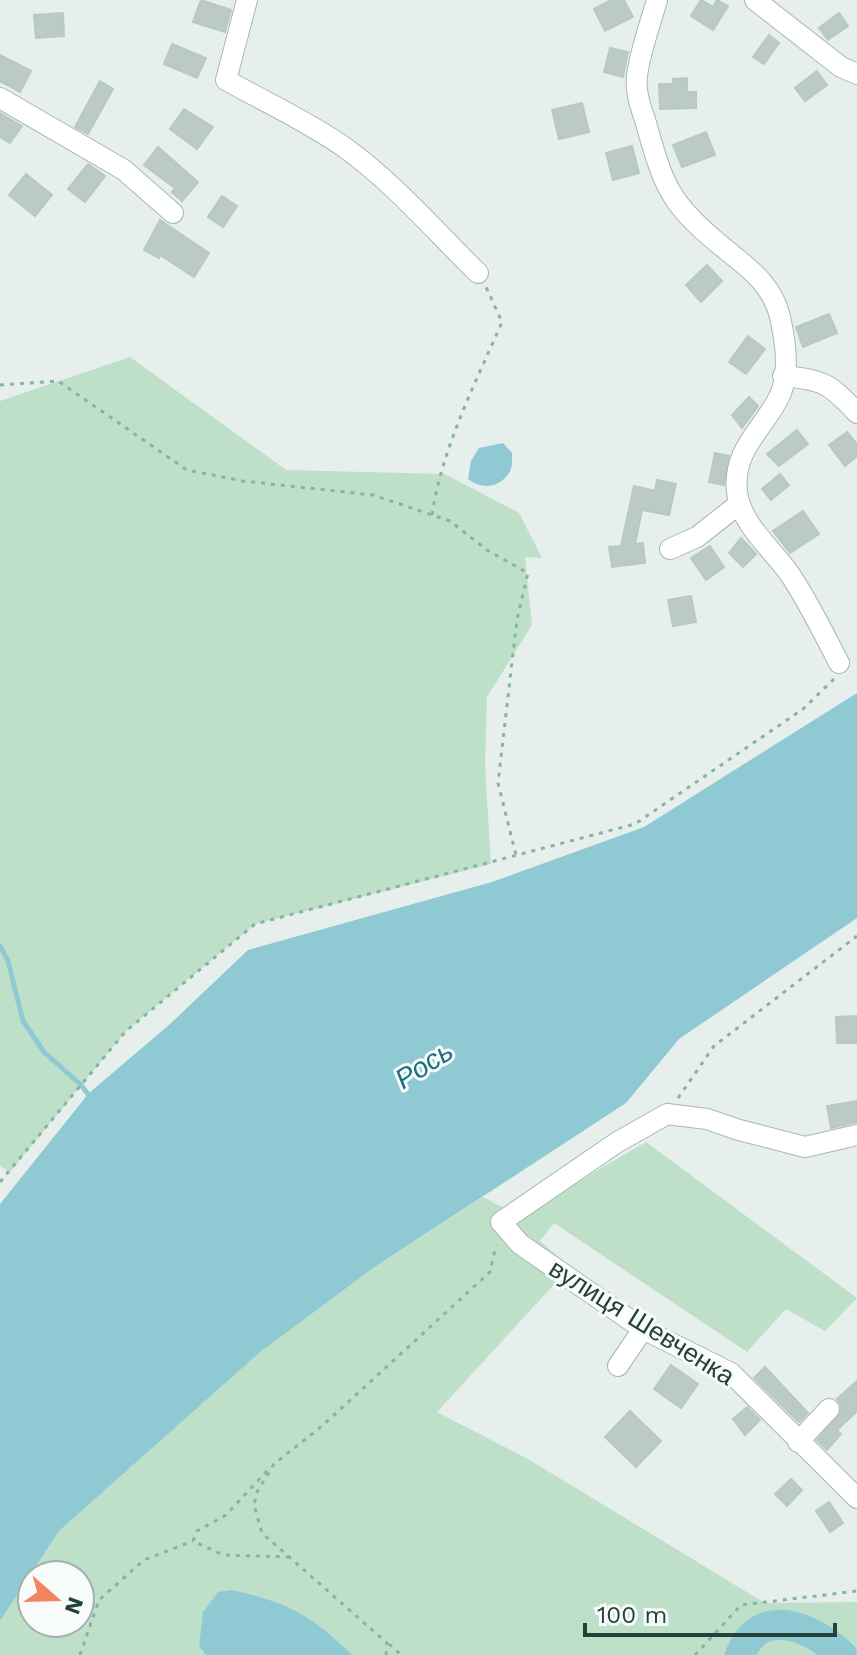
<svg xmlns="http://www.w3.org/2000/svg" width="857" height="1655" viewBox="0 0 857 1655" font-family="'Work Sans',sans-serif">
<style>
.green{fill:#bfe0c8;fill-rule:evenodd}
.water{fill:#8ec9d4}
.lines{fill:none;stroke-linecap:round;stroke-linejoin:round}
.stream{stroke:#8ec9d4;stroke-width:5}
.river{stroke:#8ec9d4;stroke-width:30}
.building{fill:#bbcac4;stroke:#b8c9c2;stroke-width:2}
.minor-casing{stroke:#a8b8b2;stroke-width:22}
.path{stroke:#86b3a5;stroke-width:3;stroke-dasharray:4 6;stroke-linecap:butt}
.minor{stroke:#fff;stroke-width:20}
.labels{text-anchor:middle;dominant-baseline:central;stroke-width:6;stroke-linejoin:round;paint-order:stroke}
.street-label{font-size:26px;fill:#24423a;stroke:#f7fbf9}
.water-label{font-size:28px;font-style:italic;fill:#1c6f80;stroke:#f7fbf9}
</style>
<rect width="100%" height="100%" fill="#e6efeb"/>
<!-- green -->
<g class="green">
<polygon points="130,357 286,470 445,474 519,513 542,558 525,557 532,625 487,697 485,765 491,864 255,924 126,1031 10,1172 0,1166 0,401"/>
<path d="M646,1142L857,1298L825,1331L786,1309L747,1352L554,1223L540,1241L570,1267L437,1412L528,1459L765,1603L857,1602V1655H0V1621L59,1531L259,1353L376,1266L483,1197L519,1216ZM32,1575H80V1623H32Z"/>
</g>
<!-- water -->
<g class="water">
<path d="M503,443L512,453C512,460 513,467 509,473C499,488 481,490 468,479L471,461L479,448Z"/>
<polygon points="857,693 857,918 679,1039 626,1103 376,1266 259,1353 59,1531 0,1621 0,1204 89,1093 169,1025 248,950 492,882 644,827"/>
<path d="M232,1590C287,1602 312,1616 352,1655H206L199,1646L203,1612L218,1592Z"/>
</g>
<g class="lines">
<!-- stream -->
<polyline class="stream" points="0,946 8,961 23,1021 44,1052 81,1085 91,1098"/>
<!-- river -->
<path class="river" d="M740,1655C761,1604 811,1627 842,1655"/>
</g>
<!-- building -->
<g class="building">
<polygon points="201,0 231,10 225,32 193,22"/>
<polygon points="611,0 624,0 633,17 605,31 594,9"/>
<polygon points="701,0 713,7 717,0 728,6 713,30 691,16"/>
<polygon points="63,13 64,36 36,38 34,15"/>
<polygon points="839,13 848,26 828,40 819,28"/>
<polygon points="769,35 779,43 764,64 753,57"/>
<polygon points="172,44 206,58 197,78 164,64"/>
<polygon points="610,48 628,52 623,77 604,72"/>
<polygon points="0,55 31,71 20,92 0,81"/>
<polygon points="817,71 827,85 805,101 795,88"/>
<polygon points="687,78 687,92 696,92 696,108 660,109 659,84 673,84 673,79"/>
<polygon points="100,81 113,89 88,134 75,127"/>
<polygon points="582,103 589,132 559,139 552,110"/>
<polygon points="184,109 213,127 197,149 170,129"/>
<polygon points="0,113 22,126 10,143 0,137"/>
<polygon points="706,132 715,155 682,167 673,145"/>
<polygon points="632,146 639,173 613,180 606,153"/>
<polygon points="158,147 198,182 182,201 172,192 175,188 144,165"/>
<polygon points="88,164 105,176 85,202 68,189"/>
<polygon points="26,174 52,195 35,216 9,195"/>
<polygon points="222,196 237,206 223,227 208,217"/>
<polygon points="160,220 209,253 194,277 160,255 159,258 144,250"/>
<polygon points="707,265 722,281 701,302 686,285"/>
<polygon points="829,314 837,333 803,347 796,327"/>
<polygon points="748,336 765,349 746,374 729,362"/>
<polygon points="749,397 758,406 742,428 732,415"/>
<polygon points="797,430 808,444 779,466 767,454"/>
<polygon points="847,432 857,444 857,456 845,466 829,445"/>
<polygon points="715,453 729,456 724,485 709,482"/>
<polygon points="780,474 789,485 771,500 762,489"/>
<polygon points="657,480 676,484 669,515 642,510 635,544 643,543 645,563 612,567 609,547 621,546 634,486 655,491"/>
<polygon points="803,511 819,534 790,553 773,531"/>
<polygon points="741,538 756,554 743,567 729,553"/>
<polygon points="710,546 724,567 706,580 691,558"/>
<polygon points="691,596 696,622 673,626 668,600"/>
<polygon points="857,1016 857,1043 837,1043 836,1017"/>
<polygon points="857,1101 857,1122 831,1128 827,1106"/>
<polygon points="671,1365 698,1384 681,1408 654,1389"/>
<polygon points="765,1367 808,1413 799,1422 754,1378"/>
<polygon points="857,1381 857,1411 837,1430 841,1434 827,1450 817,1440 841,1413 841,1405 837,1399"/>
<polygon points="747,1407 760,1420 745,1435 733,1419"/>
<polygon points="630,1411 661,1441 636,1467 605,1437"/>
<polygon points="791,1479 802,1490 787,1506 775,1494"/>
<polygon points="829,1502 843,1523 830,1532 816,1511"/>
</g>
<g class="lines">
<defs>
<g id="minor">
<path d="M247,0L226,80C265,102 307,121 344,147C393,182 435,231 478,273"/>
<path d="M657,0C650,25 640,51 637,76C635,92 641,108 646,123C663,184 669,203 719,244C744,265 772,282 780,317C785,339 790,373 780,395C765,428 732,449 737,492C741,524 771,548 789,573C808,601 823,632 839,663"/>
<polyline points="755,0 841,67 857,74"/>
<polyline points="0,98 124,170 173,213"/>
<path d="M783,376C824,380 829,383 857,413"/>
<polyline points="670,549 697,537 739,504"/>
<polyline points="857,1135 805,1147 739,1130 707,1119 667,1114 616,1143 501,1222 520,1244 643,1329 731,1373 857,1498"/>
<polyline points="618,1366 643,1329"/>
<polyline points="798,1442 829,1409"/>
</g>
</defs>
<!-- minor casing -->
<use href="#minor" class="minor-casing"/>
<!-- path -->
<g class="path">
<polyline points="0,385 58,381 187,470 243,481 373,495 450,521 487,550 528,573 517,619 498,783 516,855"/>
<path d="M432,515C442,448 475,384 502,322L486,287"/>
<polyline points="678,1098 714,1046 857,936"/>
<polyline points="0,1182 126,1031 255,924 635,824 803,709 834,679"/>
<polyline points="267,1471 226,1515 197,1531 193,1541 223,1555 291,1557"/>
<polyline points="389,1644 401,1655"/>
<polyline points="80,1655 99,1600 144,1560 193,1541"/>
<polyline points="386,1655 387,1643 262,1533 254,1505 257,1492 274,1464 322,1426 490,1272 496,1245"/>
<polyline points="695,1655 741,1605 857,1591"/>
</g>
<!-- minor -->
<use href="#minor" class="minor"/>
</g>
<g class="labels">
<!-- street labels -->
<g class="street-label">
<text transform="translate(642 1322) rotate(32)">вулиця Шевченка</text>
</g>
<!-- water labels -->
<g class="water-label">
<text transform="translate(424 1065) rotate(-33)">Рось</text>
</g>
</g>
<!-- north arrow -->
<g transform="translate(56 1599) rotate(110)"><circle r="38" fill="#f7fbf9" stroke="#a3b1ad" stroke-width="2"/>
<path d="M0-6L14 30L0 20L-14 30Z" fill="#f4845f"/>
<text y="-12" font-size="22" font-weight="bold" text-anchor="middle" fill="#24423a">N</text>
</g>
<!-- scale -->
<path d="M585 1623v12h250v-12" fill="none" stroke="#24423a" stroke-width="4"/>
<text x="597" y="1623" font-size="24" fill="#24423a" stroke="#f7fbf9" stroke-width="6" paint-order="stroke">100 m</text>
</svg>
